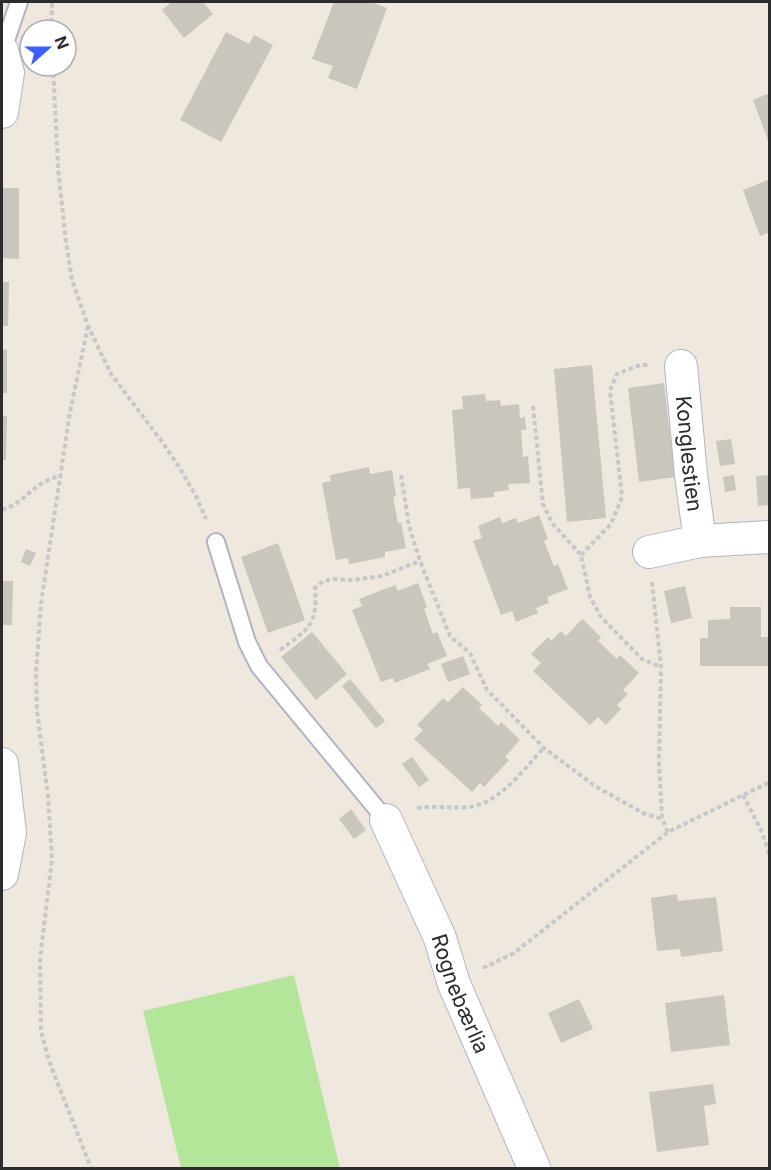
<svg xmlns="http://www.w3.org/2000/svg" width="771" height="1170" viewBox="0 0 771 1170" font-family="Inter,sans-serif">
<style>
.green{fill:#b4e69a}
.building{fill:#c9c6bd}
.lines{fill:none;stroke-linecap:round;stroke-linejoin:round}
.service-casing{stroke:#b2b5c0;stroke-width:20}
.minor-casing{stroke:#b2b5c0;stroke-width:34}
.path{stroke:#c8c8c8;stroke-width:4;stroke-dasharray:4.5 3;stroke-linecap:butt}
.service{stroke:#fff;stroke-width:16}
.minor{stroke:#fff;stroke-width:32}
.labels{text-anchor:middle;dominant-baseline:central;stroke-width:4.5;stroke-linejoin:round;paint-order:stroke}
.street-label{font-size:21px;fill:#2c2c2c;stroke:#fff}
</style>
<rect width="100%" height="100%" fill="#eee8df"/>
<!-- green -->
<polygon class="green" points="294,975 340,1168 181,1168 143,1011"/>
<!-- building -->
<g class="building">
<polygon points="172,2 203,2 213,14 184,38 162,10"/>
<polygon points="334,2 371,2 387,8 357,89 328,78 333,66 312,59"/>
<polygon points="226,32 249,44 254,35 273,45 221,142 180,120"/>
<polygon points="770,93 770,143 769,143 753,100"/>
<polygon points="770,179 770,232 760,236 743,190"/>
<polygon points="2,188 19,188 19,259 2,258"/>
<polygon points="2,282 9,282 8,326 2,326"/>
<polygon points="2,349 7,350 7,393 2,393"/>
<polygon points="592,365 606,518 567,522 554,369"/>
<polygon points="664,383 675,477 639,482 628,388"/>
<polygon points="485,394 486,401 500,400 501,406 519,404 520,418 525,417 526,430 521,430 523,457 528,456 530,483 508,484 509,490 494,492 494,497 471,499 470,488 458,489 452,410 463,409 462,396"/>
<polygon points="2,416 7,416 6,460 2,460"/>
<polygon points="731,439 735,464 720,466 716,441"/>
<polygon points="369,467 370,474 392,470 396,496 393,497 398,523 401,522 406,548 385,552 385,557 349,564 348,558 336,560 322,483 331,481 330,475"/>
<polygon points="734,475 736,490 725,492 723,477"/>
<polygon points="770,475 770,505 758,506 756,476"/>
<polygon points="539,515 548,539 544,541 554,566 558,564 568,589 547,597 549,603 536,608 538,613 516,622 512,611 501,615 473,541 482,538 478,526 500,517 502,523 516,518 518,523"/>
<polygon points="278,543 305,620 268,633 241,557"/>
<polygon points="26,549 36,553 30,566 21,562"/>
<polygon points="2,581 13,581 12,625 2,625"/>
<polygon points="418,583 427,607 424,609 433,634 437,632 447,656 427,664 430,669 395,683 393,678 381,682 352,610 362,606 359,599 395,585 398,591"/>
<polygon points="685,586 692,618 671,623 664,591"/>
<polygon points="730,607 761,607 761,637 770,637 770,666 700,666 700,638 708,638 708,620 730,619"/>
<polygon points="582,619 601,637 598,641 617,659 620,655 639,673 623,690 628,694 617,705 621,709 606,725 598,717 590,725 533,671 541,663 531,654 548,637 551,641 561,631 566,636"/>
<polygon points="312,632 347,674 316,700 281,657"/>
<polygon points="463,656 470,674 448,682 441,664"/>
<polygon points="350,679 385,721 376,728 342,686"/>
<polygon points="463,687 482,705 479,708 498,726 501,722 520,740 505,757 509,760 484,787 480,783 472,792 414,739 423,730 417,725 443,698 448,702"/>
<polygon points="412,757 429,780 419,787 402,764"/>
<polygon points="351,809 366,830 354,839 339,819"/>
<polygon points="677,894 678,901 716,897 723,951 681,957 680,949 657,951 651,898"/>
<polygon points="724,995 730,1045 671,1052 665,1003"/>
<polygon points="579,999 593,1029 561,1043 548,1013"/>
<polygon points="713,1084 716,1104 704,1106 709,1145 657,1152 649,1092"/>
</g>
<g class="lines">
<defs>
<g id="service">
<polyline points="2,52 19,2"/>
<polyline points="216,542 247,642 259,666 386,820"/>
</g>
<g id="minor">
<polyline points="2,51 8,73 2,112"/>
<path id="s1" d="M681,366L691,475L700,541"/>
<polyline points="649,552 700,541 770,537"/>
<polyline points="2,764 10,833 2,874"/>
<path id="s2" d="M386,820L440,938L454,984L534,1168"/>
</g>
</defs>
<!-- service casing -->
<use href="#service" class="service-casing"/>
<!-- minor casing -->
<use href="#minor" class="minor-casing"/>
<!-- path -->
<g class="path">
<polyline points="51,30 52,2"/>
<polyline points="53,66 58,168 66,242 72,280 88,326 111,374 163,443 181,470 197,498 206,519"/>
<polyline points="88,326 70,412 41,603 36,673 37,711 48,796 52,859 40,960 41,1031 49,1061 91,1168"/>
<polyline points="533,406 543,504 552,523 581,555 590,597 601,617 642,659 661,667"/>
<polyline points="401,475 409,526 420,561 450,636 470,653 487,690 544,748 595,786 643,813 662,819"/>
<path d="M2,510C26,503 34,480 62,476"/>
<polyline points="581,555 611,524 622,497 610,390 617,374 640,365 650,365"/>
<polyline points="652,582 661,667 659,762 662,819 668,832"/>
<path d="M280,650C307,630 318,626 315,588L323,581L334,579L353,580L382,576L420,561"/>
<polyline points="743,795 761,830 770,856"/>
<path d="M417,808C435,805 452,809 469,807C501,803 523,769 544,748"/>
<polyline points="483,968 514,953 668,832 770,782"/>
</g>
<!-- service -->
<use href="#service" class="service"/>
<!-- minor -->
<use href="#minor" class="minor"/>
</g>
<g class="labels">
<!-- street labels -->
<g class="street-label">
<text stroke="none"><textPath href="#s1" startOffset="88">Konglestien</textPath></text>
<text stroke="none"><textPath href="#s2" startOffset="189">Rognebærlia</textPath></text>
</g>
</g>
<!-- border -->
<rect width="771" height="1170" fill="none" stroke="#2c2c2c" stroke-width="6"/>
<!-- north arrow -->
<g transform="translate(48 48) rotate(69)"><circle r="28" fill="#ffffff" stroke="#ababab" stroke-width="1.5"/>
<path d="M0-4.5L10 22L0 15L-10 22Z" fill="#3b60ff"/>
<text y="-9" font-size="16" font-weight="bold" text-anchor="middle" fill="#2c2c2c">N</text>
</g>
</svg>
